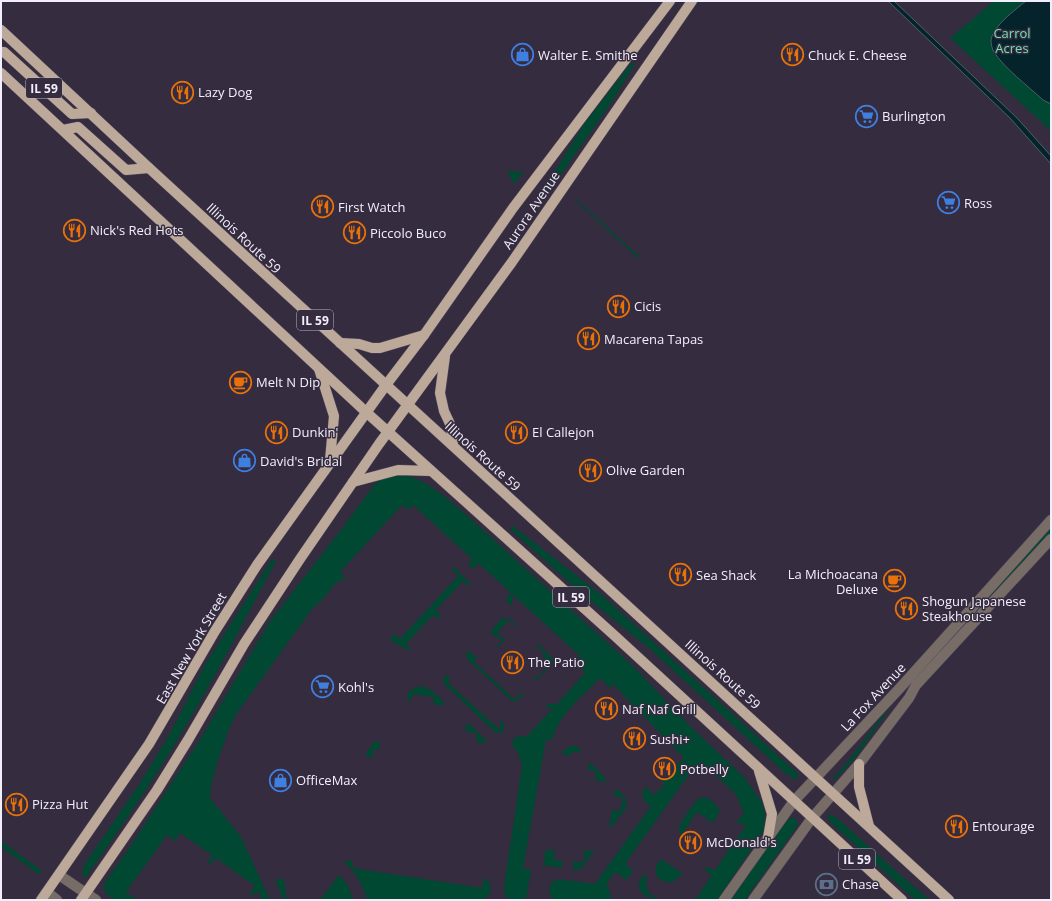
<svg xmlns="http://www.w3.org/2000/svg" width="1052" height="901" viewBox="0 0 1052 901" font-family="'Open Sans',sans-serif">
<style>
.green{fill:#004831}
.water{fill:#05232b;stroke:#4c6069}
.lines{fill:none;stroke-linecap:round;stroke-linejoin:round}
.minor-casing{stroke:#50475a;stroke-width:11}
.major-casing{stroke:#50475a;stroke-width:11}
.minor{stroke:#776d66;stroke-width:10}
.major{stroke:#bca999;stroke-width:10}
.labels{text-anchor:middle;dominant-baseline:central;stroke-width:3;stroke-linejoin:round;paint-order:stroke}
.shield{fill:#352c40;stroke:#bab4c3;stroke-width:1}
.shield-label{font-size:12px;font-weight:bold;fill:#f3eefb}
.park-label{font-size:13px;fill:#71e0b0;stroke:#352c40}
.poi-label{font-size:13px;fill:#f3eefb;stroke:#352c40;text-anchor:start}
.street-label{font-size:13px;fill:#f3eefb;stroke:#352c40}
</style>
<rect width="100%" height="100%" fill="#352c40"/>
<!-- green -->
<g class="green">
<polygon points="994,1 1051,1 1051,131 950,38"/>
<polygon points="632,62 635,64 613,100 536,210 532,208 586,121"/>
<polygon points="507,171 523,172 523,173 514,184"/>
<polygon points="576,199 639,256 638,258 575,200"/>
<path d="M400,474C424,478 443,495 461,510L633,666L690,726L743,776L762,802L765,814L764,830L717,900H695L712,875L705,871L706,867L715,870L746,825L738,823L737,821L744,813L735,793L709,770L704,768L701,774H698L693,769L627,861L626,865L633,870L627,880L615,872C600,891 611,883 611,900H554C548,895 549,890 551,883L559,879L595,884L651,806L644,801L642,792L647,787L654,795L665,784L661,780L684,758L613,684L610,688L600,678C582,697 559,714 552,740H546L523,868L531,870L527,895L525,899C518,900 512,900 506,897L504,890L506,873L522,766C521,762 520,759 519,755C515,748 509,744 515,737L527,736L553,708H545L548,704H557L585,673L580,667L581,665L576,661L580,656L513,595L512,606L505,600L511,593L478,563L473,569L468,565L472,559L413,505L408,510L402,505L340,572L346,577L335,584L323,599L312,609L235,716L229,729L218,760L211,786L210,798L241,837L270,900H262L259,892L251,895L249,894L255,886L216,858L211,864L208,862L212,855L180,833L175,841L167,835L126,892L138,900H113L104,891L105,882L128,850L201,738L270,621L340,531L374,485L381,479Z"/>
<polygon points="1051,524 1051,533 918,679 918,674"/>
<polygon points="513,526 603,596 796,772 799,777 796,780 785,773 650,649 582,594 510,529"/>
<path d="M272,559L276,561C244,621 213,681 178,739C149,786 118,833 85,878L82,876L84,865L140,783L168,737L206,663Z"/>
<polygon points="454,567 471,584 469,586 463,581 436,610 441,616 438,619 433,615 406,644 410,649 409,651 390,640 392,635 395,635 400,639 458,576 452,569"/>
<polygon points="503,617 506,620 509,618 517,625 516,626 509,620 497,633 505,640 498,648 497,647 502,641 490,632"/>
<polygon points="538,644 554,660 554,662 536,681 534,679 537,676 538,677 550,663 542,656 544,653 536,646"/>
<polygon points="469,651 477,658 474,662 515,700 522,692 524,694 517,701 513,702 467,659 466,653"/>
<polygon points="447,675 449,676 449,684 500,730 500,720 504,724 504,730 502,732 496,733 445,685 443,681 444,677"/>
<path d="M421,686C430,688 438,695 444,702L443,706L433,704L434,697L413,694L410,702H409L407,696C410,689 414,688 421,686Z"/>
<polygon points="890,707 883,718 856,757 835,780 833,778 852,756 881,717"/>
<polygon points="467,722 486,740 487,743 476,742 477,734 465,731"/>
<polygon points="376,740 380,742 379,750 373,750 373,757 367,757 366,753"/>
<polygon points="570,746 575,746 581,749 579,752 572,752 571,755 564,755 562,752"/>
<polygon points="589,763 592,764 606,779 605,782 595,780 596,772 588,770"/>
<polygon points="615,788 625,797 627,807 611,827 609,826 612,810 620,811 623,798 614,796"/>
<path d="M705,797C712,800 717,805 720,811L713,823L697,812L682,834L679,832C679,820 690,810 697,800L700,798Z"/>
<polygon points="829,814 837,818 898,873 930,900 915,900 830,822 827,817"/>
<polygon points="791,818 797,819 798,825 745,900 731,900 788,819"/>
<polygon points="1,841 41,870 41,873 40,874 37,873 1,847"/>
<polygon points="546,849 555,851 554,860 563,861 561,868 543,865"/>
<polygon points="585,850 594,851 582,868 579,870 573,870 574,861 583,863"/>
<path d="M661,859L682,873C677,879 674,883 666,882V881L663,880V882L656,875V866Z"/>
<path d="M348,860L352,861L353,868L482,888L483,879H486L491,886C490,894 489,897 481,900H367C363,886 357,874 346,864V861Z"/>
<polygon points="339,875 348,885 353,900 320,900"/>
<path d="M644,875L647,876C644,889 649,896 661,900C647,900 630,889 644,875Z"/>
<polygon points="278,879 284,879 287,900 284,900 276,883 276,881"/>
</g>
<!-- water -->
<g class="water">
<polygon points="888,1 894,1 1017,118 1051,156 1051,164 1010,118"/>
<path d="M1026,1H1051V104L1043,100C1029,87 1003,67 994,52C992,49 991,44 991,40C993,26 1015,10 1026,1Z"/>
</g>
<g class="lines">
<defs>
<g id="minor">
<polyline points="59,875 96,900"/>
<polyline points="47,892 57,900"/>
<polyline points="724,900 794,801 899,689 1051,520"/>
<polyline points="753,900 812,818 859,764 909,698 916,685 1051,539"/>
</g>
<g id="major">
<polyline points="1,30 149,168 949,900"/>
<polyline points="1,52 4,52 72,114 91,113"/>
<polyline points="1,73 366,412 615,636 902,900"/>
<polyline points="63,130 78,127 126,170 149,168"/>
<polyline points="340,343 359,344 372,348 380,348 424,335"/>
<polyline points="445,356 440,393 444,411 451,426 453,445"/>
<polyline points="319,369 334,416 330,460"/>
<polyline points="353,482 398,470 431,471"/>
<polyline points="859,764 859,787 869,826"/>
<polyline points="759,771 772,814 768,838"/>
<polyline points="41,900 149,744 215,631 257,565 386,385 424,335 513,208 670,1"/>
<polyline points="81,900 157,790 188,740 244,644 300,559 379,444 512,262 692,1"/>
</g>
</defs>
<!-- minor casing -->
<use href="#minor" class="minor-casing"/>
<!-- major casing -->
<use href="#major" class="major-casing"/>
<!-- minor -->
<use href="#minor" class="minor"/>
<!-- major -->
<use href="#major" class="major"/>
</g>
<!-- icons -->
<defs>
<symbol id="shop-ring" viewBox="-11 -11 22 22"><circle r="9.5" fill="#352c40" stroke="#3f7fe0" stroke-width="1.5"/><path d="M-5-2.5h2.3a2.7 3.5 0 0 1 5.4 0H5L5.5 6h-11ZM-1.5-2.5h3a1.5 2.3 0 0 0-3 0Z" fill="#3f7fe0"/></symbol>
<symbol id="restaurant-ring" viewBox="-11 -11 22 22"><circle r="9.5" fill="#352c40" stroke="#e8710a" stroke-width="1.5"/><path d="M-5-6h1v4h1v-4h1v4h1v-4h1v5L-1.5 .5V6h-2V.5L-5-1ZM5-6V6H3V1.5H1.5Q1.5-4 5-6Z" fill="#e8710a"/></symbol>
<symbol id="supermarket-ring" viewBox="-11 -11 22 22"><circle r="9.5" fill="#352c40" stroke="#3f7fe0" stroke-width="1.5"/><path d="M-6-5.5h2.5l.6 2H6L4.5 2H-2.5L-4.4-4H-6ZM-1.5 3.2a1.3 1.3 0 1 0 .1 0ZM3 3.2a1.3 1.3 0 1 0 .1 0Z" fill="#3f7fe0"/></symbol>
<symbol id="cafe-ring" viewBox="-11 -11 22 22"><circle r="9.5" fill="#352c40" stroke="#e8710a" stroke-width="1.5"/><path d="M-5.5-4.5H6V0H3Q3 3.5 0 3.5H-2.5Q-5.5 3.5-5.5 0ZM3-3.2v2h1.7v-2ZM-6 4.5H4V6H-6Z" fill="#e8710a"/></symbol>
<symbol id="bank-ring" viewBox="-11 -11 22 22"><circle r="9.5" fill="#352c40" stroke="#5c6f8a" stroke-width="1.5"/><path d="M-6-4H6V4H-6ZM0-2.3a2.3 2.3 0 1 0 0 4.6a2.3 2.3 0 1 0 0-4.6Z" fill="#5c6f8a"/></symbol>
</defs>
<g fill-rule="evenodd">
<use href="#shop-ring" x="510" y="42" width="25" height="25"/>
<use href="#restaurant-ring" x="780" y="42" width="25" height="25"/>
<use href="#restaurant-ring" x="170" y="80" width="25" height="25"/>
<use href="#supermarket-ring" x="854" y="104" width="25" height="25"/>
<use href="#supermarket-ring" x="936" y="190" width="25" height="25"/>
<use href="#restaurant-ring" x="310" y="194" width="25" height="25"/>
<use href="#restaurant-ring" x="62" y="218" width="25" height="25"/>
<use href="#restaurant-ring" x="342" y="220" width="25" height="25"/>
<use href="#restaurant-ring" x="606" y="294" width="25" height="25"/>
<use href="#restaurant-ring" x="576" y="326" width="25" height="25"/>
<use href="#cafe-ring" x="228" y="370" width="25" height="25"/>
<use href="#restaurant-ring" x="264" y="420" width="25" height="25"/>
<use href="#restaurant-ring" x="504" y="420" width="25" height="25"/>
<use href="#shop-ring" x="232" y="448" width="25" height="25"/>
<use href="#restaurant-ring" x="578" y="458" width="25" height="25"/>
<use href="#restaurant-ring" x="668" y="562" width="25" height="25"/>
<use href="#cafe-ring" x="882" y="568" width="25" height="25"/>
<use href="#restaurant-ring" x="894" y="596" width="25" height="25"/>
<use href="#restaurant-ring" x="500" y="650" width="25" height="25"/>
<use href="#supermarket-ring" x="310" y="674" width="25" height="25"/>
<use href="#restaurant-ring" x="594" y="696" width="25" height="25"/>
<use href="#restaurant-ring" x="622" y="726" width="25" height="25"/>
<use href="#restaurant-ring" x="652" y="756" width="25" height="25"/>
<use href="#shop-ring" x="268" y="768" width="25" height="25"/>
<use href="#restaurant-ring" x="4" y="792" width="25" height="25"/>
<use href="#restaurant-ring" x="944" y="814" width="25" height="25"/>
<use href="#restaurant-ring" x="678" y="830" width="25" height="25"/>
<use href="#bank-ring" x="814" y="872" width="25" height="25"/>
</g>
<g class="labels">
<!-- shield labels -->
<g class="shield">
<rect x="26" y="78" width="36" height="20" rx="3"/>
<rect x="297" y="310" width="36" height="20" rx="3"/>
<rect x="553" y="587" width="36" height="20" rx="3"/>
<rect x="839" y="849" width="36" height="20" rx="3"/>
</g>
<g class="shield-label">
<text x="44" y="88">IL 59</text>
<text x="315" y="320">IL 59</text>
<text x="571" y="597">IL 59</text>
<text x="857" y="859">IL 59</text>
</g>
<!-- park labels -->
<g class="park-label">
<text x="1012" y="33">Carrol<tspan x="1012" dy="15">Acres</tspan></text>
</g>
<!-- poi labels -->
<g class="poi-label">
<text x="538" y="55">Walter E. Smithe</text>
<text x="808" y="55">Chuck E. Cheese</text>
<text x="198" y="92">Lazy Dog</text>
<text x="882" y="116">Burlington</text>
<text x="964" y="203">Ross</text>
<text x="338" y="207">First Watch</text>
<text x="90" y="230">Nick's Red Hots</text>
<text x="370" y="233">Piccolo Buco</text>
<text x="634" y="306">Cicis</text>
<text x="604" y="339">Macarena Tapas</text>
<text x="256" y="382">Melt N Dip</text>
<text x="292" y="432">Dunkin'</text>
<text x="532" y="432">El Callejon</text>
<text x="260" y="461">David's Bridal</text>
<text x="606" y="470">Olive Garden</text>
<text x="878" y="574" text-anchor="end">La Michoacana<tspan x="878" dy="15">Deluxe</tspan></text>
<text x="696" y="575">Sea Shack</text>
<text x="922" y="601">Shogun Japanese<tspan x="922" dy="15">Steakhouse</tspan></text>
<text x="528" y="662">The Patio</text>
<text x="338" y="687">Kohl's</text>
<text x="622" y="709">Naf Naf Grill</text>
<text x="650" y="739">Sushi+</text>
<text x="680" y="769">Potbelly</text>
<text x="296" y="780">OfficeMax</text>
<text x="32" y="804">Pizza Hut</text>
<text x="972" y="826">Entourage</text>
<text x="706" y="842">McDonald's</text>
<text x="842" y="884">Chase</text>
</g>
<!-- street labels -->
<g class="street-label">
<text transform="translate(531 210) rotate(-56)">Aurora Avenue</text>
<text transform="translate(244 238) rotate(43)">Illinois Route 59</text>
<text transform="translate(483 456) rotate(42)">Illinois Route 59</text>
<text transform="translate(191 648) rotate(-60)">East New York Street</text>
<text transform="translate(723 674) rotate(42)">Illinois Route 59</text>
<text transform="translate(873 697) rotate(-47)">La Fox Avenue</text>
</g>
</g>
<!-- border -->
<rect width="1052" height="901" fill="none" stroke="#f3eefb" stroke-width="4"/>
</svg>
